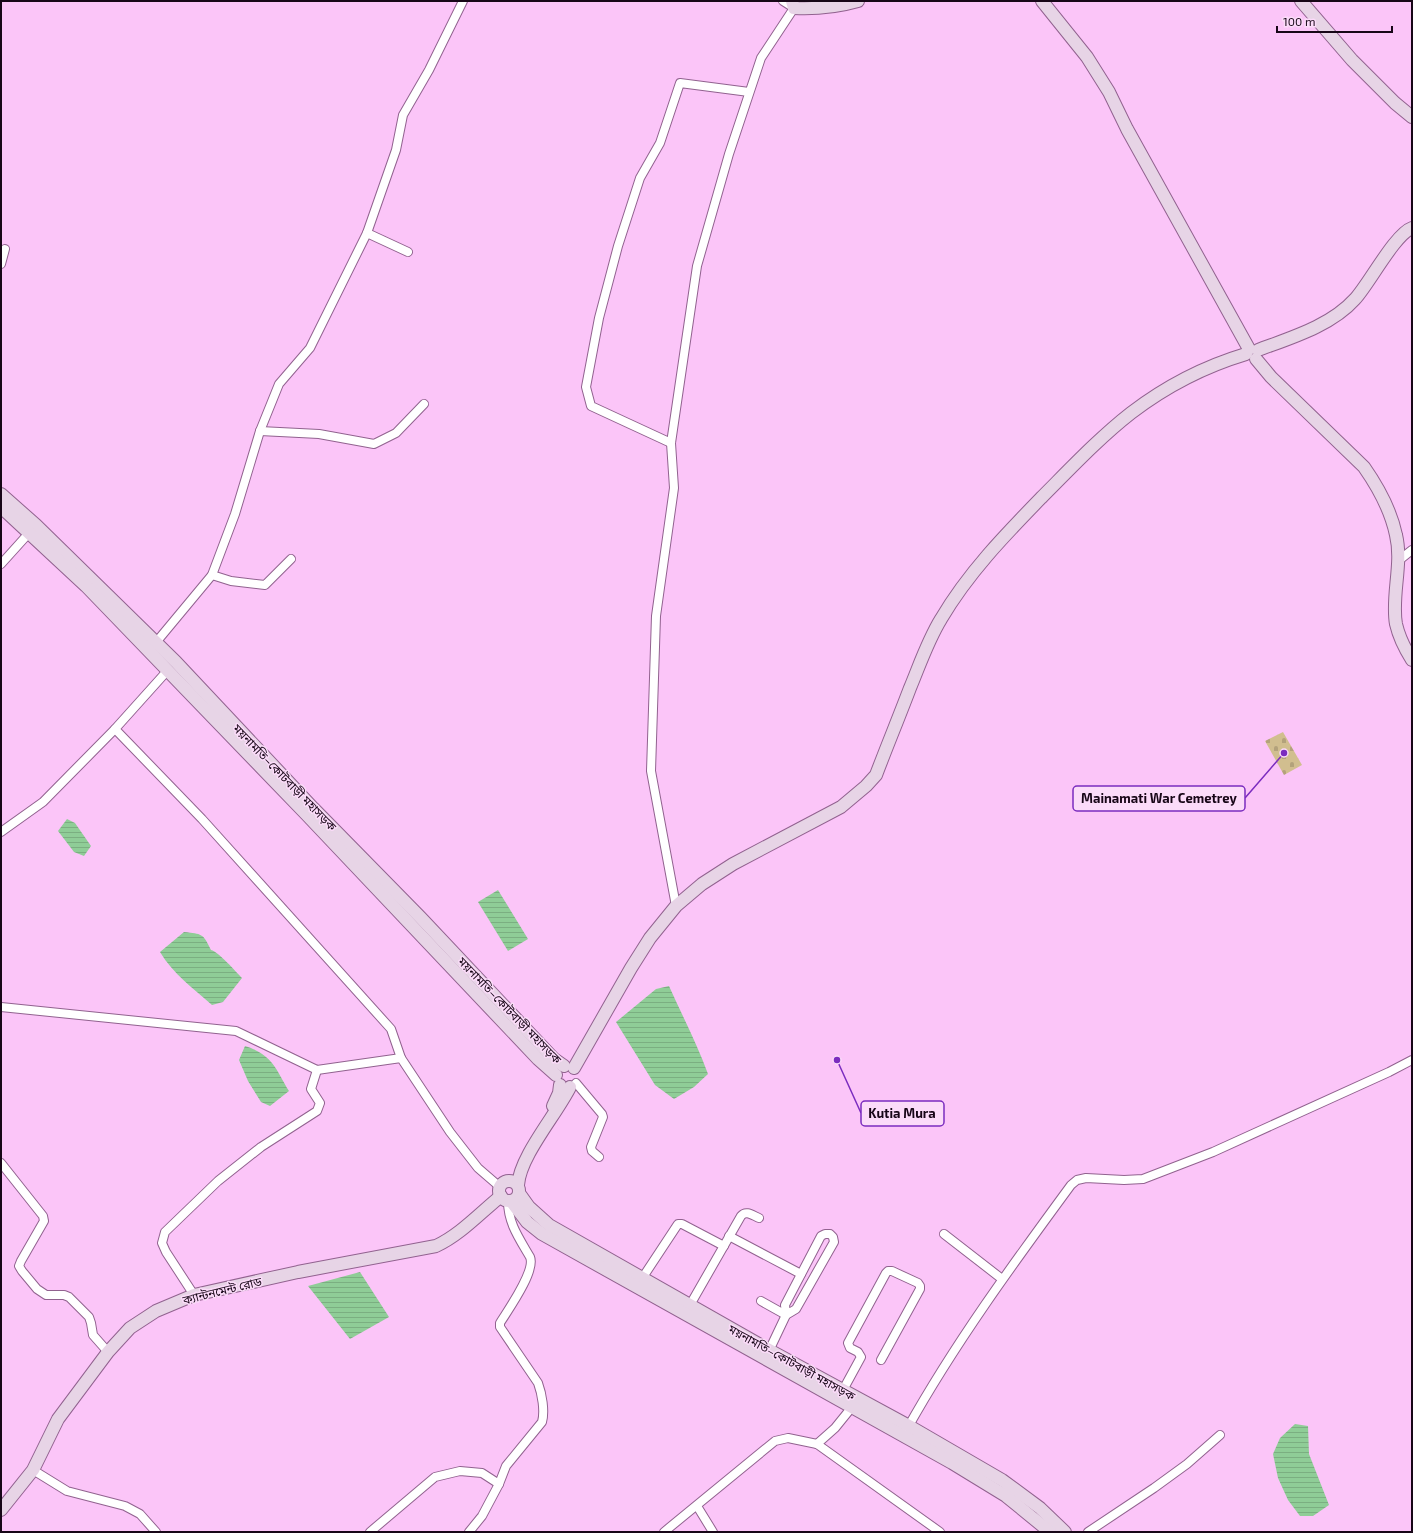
<svg xmlns="http://www.w3.org/2000/svg" width="1413" height="1533" viewBox="0 0 1413 1533" font-family="'Exo 2','Noto Sans Bengali',sans-serif">
<style>
.cemetery{fill:url(#cemetery-stones)}
.water{fill:url(#water-rules)}
.lines{fill:none;stroke-linecap:round;stroke-linejoin:round}
.street-casing{stroke:#91628f;stroke-width:10}
.secondary-casing{stroke:#91628f;stroke-width:14}
.street{stroke:#fff;stroke-width:8}
.secondary{stroke:#e7d4e6;stroke-width:12}
.labels{text-anchor:middle;dominant-baseline:central;stroke-width:3;stroke-linejoin:round;paint-order:stroke}
.street-label{font-size:12px;fill:#170617;stroke:#fbdbf9}
.leader{fill:none;stroke:#7b2cbf;stroke-width:1.5}
.callout-dot{fill:#7b2cbf;stroke:#fbdbf9;stroke-width:1.5}
.callout{fill:#fbdbf9;stroke:#7b2cbf;stroke-width:1.5}
.callout-label{font-size:13px;text-anchor:middle;font-weight:bold;fill:#170617}
</style>
<defs>
<pattern id="cemetery-stones" width="16" height="16" patternUnits="userSpaceOnUse"><rect width="16" height="16" fill="#d1be8f"/><path d="M2 7V4a2 2 0 0 1 4 0v3zM10 15v-3a2 2 0 0 1 4 0v3z" fill="#b3a27b"/></pattern>
<pattern id="water-rules" width="6" height="5" patternUnits="userSpaceOnUse"><rect width="6" height="5" fill="#8fcd97"/><path d="M0 2.5h6" fill="none" stroke="#7baf81"/></pattern>
</defs>
<rect width="100%" height="100%" fill="#fbc5f8"/>
<!-- cemetery -->
<polygon class="cemetery" points="1283,732 1302,765 1284,775 1265,741"/>
<!-- water -->
<g class="water">
<polygon points="67,819 75,823 91,846 84,856 74,852 58,831"/>
<polygon points="498,890 528,939 508,951 478,902"/>
<path d="M184,932C202,934 203,933 211,950C219,952 235,971 242,978L223,1002L212,1005C194,989 173,974 160,952Z"/>
<path d="M669,986C682,1015 697,1044 708,1074L694,1087L674,1099L655,1085L616,1022L656,989Z"/>
<path d="M245,1046C273,1055 275,1068 289,1091L270,1106L261,1102L248,1081L239,1060Z"/>
<polygon points="360,1272 389,1317 350,1339 308,1286"/>
<polygon points="1295,1424 1308,1426 1309,1454 1329,1505 1313,1516 1300,1516 1288,1500 1278,1478 1273,1454 1280,1438"/>
</g>
<g class="lines">
<defs>
<g id="street">
<polyline points="367,233 408,252"/>
<polyline points="1,264 5,249"/>
<polyline points="260,431 319,434 374,444 396,433 424,404"/>
<polyline points="671,443 591,406 586,387 599,318 618,246 640,178 660,143 680,83 749,92"/>
<polyline points="1398,561 1412,550"/>
<polyline points="1,564 29,533"/>
<polyline points="212,575 231,581 265,585 291,559"/>
<polyline points="153,646 212,575 235,514 260,431 279,384 310,348 367,233 396,150 403,115 429,70 463,1"/>
<polyline points="168,670 115,729 202,819 391,1029 401,1058"/>
<polyline points="1,832 43,802 115,729"/>
<polyline points="676,906 651,771 656,616 674,488 671,443 697,266 729,154 761,58 794,8 783,1"/>
<polyline points="1,1007 236,1031 317,1070 401,1058 450,1132 478,1168 500,1187"/>
<polyline points="576,1083 602,1114 603,1117 591,1147 592,1151 599,1157"/>
<polyline points="1,1163 43,1216 44,1221 21,1261 19,1266 22,1271 37,1289 46,1295 64,1295 69,1297 89,1317 91,1323 93,1335 108,1352"/>
<polyline points="944,1234 1002,1279"/>
<polyline points="729,1236 801,1274"/>
<polyline points="643,1277 676,1227 678,1224 682,1224 724,1246"/>
<polyline points="194,1295 166,1252 162,1243 165,1232 218,1181 261,1147 317,1111 320,1103 311,1089 317,1070"/>
<polyline points="761,1301 786,1315"/>
<path d="M690,1305L741,1216C746,1210 752,1215 759,1218"/>
<polyline points="767,1355 786,1315 796,1309 834,1242 833,1237 830,1234 825,1234 821,1236 785,1305 786,1315"/>
<polyline points="843,1390 861,1357 858,1352 850,1348 848,1343 886,1273 888,1271 892,1271 918,1283 920,1286 920,1289 881,1360"/>
<path d="M907,1429C955,1343 1013,1264 1071,1185L1077,1180L1086,1178L1124,1180L1143,1179L1213,1152L1389,1072L1412,1060"/>
<polyline points="817,1444 835,1428 852,1407"/>
<polyline points="33,1470 67,1491 125,1506 140,1514 156,1532"/>
<polyline points="697,1506 713,1532"/>
<polyline points="370,1532 435,1477 460,1471 482,1473 499,1484"/>
<path d="M469,1532L482,1516L499,1484L506,1466L542,1422C545,1411 542,1394 538,1383L500,1327V1323C508,1310 536,1271 530,1257C519,1238 508,1223 508,1201"/>
<polyline points="664,1532 775,1441 788,1438 817,1444 940,1532"/>
<polyline points="1088,1532 1154,1488 1187,1464 1220,1435"/>
</g>
<g id="secondary">
<path d="M792,1L794,8C815,9 837,7 858,1"/>
<polyline points="1042,1 1087,57 1109,92 1127,129 1249,349"/>
<polyline points="1301,1 1352,60 1395,103 1412,117"/>
<path d="M1258,350C1290,338 1331,326 1355,299C1369,284 1395,234 1412,228"/>
<path d="M1256,359L1271,377L1364,467C1378,487 1391,511 1396,535C1403,564 1391,596 1396,624C1399,637 1405,649 1412,660"/>
<polyline points="1,494 36,525 176,662 313,808 421,918 554,1059 564,1066"/>
<polyline points="1,507 86,586 306,814 538,1059 556,1075"/>
<path d="M574,1068L631,968L650,938L676,906L702,884L733,864L841,807L866,786L876,775C887,746 899,717 910,688C920,664 928,640 941,619C968,573 1005,535 1041,498C1070,469 1099,438 1131,413C1165,387 1206,366 1246,354"/>
<polyline points="553,1106 559,1093 560,1085"/>
<circle cx="509" cy="1191" r="10"/>
<path d="M518,1185C520,1156 556,1115 570,1087"/>
<polyline points="519,1193 529,1207 549,1225 769,1350 909,1426 1002,1480 1040,1508 1065,1532"/>
<polyline points="511,1201 527,1222 542,1234 952,1463 1006,1496 1050,1532"/>
<path d="M1,1510L33,1470L58,1419L108,1352L130,1328L156,1311L194,1295L298,1272L436,1246C460,1235 480,1213 501,1196"/>
</g>
</defs>
<!-- street casing -->
<use href="#street" class="street-casing"/>
<!-- secondary casing -->
<use href="#secondary" class="secondary-casing"/>
<!-- street -->
<use href="#street" class="street"/>
<!-- secondary -->
<use href="#secondary" class="secondary"/>
</g>
<g class="labels">
<!-- street labels -->
<g class="street-label">
<text transform="translate(285 777) rotate(46)">ময়নামতি–কোটবাড়ী মহাসড়ক</text>
<text transform="translate(510 1010) rotate(46)">ময়নামতি–কোটবাড়ী মহাসড়ক</text>
<text transform="translate(222 1290) rotate(-14)">ক্যান্টনমেন্ট রোড</text>
<text transform="translate(792 1362) rotate(29)">ময়নামতি–কোটবাড়ী মহাসড়ক</text>
</g>
</g>
<!-- callouts -->
<path class="leader" d="M1284 753L1245 798M837 1060L861 1113"/>
<g class="callout-dot">
<circle cx="1284" cy="753" r="4"/>
<circle cx="837" cy="1060" r="4"/>
</g>
<g class="callout">
<rect x="1073" y="786" width="172" height="25" rx="4"/>
<rect x="861" y="1101" width="83" height="25" rx="4"/>
</g>
<g class="callout-label">
<text x="1159" y="803">Mainamati War Cemetrey</text>
<text x="902" y="1118">Kutia Mura</text>
</g>
<!-- border -->
<rect width="1413" height="1533" fill="none" stroke="#170617" stroke-width="4"/>
<!-- scale -->
<path d="M1277 26v6h115v-6" fill="none" stroke="#170617" stroke-width="2"/>
<text x="1283" y="26" font-size="12" fill="#170617" stroke="#fbdbf9" stroke-width="3" paint-order="stroke">100 m</text>
</svg>
